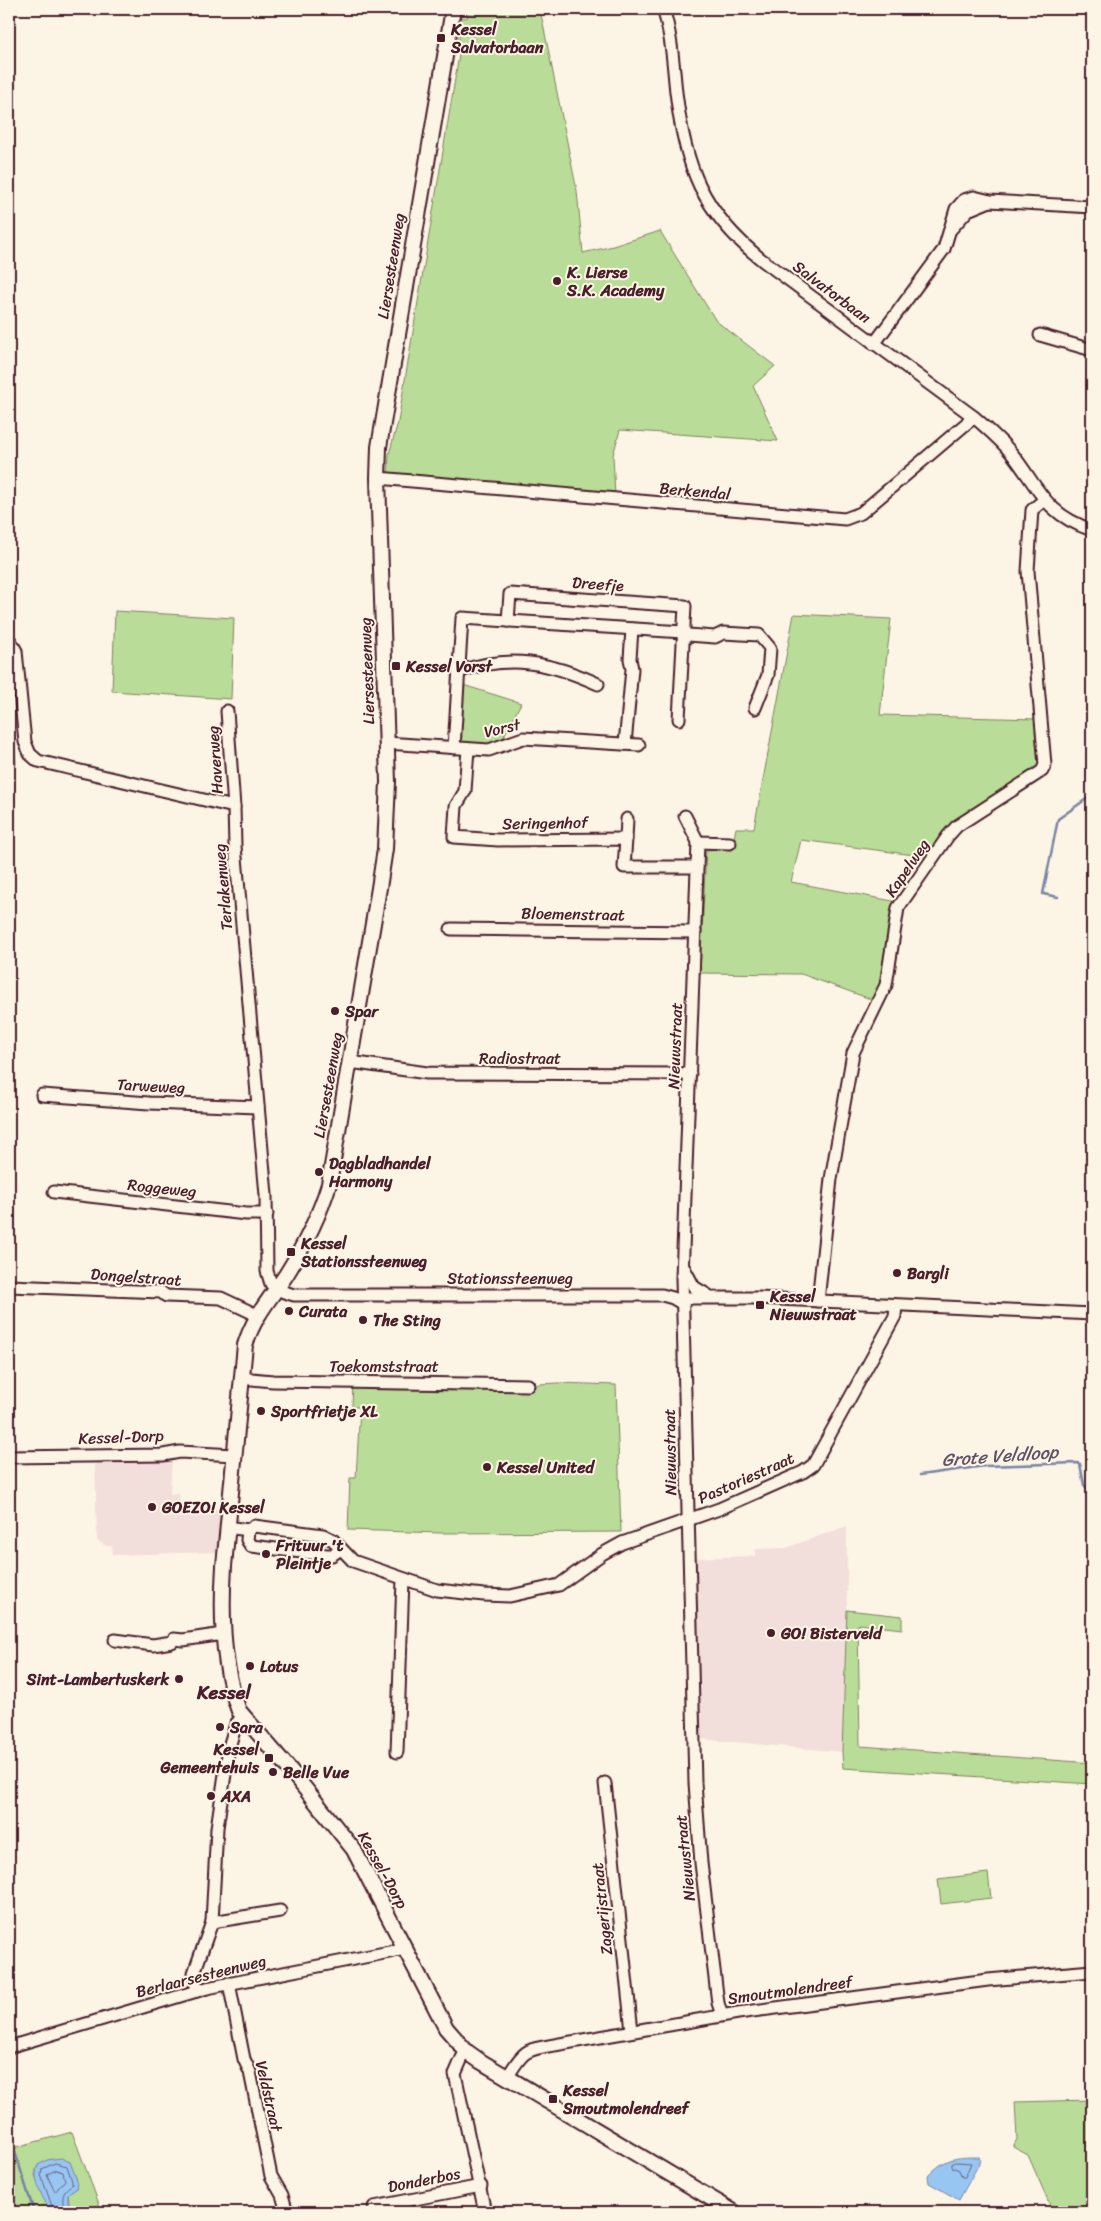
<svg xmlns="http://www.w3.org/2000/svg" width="1101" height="2221" viewBox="0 0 1101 2221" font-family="Sriracha,sans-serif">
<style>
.built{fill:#f2deda}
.green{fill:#b9dd98;stroke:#827e62}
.water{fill:#98c6f3;stroke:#7983a3}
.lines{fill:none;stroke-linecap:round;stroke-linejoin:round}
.shore{stroke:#69627b;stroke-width:1}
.stream{stroke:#7983a3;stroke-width:2.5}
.minor-casing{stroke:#4a1f2b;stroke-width:15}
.major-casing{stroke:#4a1f2b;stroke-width:18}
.minor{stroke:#fcf5e5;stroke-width:11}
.major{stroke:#fcf5e5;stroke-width:14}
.poi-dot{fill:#4a1f2b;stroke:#fcf5e5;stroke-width:2}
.labels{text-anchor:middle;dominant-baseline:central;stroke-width:4;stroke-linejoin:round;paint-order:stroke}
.poi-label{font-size:16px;font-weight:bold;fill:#4a1f2b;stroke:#fcf5e5;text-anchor:start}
.street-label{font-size:16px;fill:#4a1f2b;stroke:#fcf5e5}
.water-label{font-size:18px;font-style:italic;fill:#615167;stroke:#fcf5e5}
.quarter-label{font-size:19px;font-weight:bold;fill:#4a1f2b;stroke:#fcf5e5}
</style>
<rect width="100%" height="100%" fill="#fcf5e5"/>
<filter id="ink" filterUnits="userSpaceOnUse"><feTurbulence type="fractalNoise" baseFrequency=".02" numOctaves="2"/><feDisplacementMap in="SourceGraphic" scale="10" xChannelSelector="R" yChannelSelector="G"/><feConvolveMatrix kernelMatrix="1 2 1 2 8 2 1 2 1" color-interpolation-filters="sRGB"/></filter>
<g filter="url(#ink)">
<!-- built -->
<g class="built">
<polygon points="172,1458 170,1494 179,1493 180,1504 221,1509 217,1552 113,1555 112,1546 106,1546 97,1540 95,1459"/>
<polygon points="847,1526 847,1610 842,1752 701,1739 693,1558 755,1556 755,1549 786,1548"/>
</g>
<!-- green -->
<g class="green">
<polygon points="469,9 540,9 577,191 583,253 613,246 660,231 716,321 775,366 753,386 778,441 620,430 613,455 615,496 388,474 389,454 398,422 459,55 459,17 467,18"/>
<polygon points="115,611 234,618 231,699 112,691"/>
<polygon points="794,614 891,619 880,715 1037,719 1040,756 1038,766 963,815 948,828 929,857 801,840 791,882 898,902 888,928 884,975 876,1001 801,974 700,973 706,850 732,848 736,828 754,828"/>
<polygon points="9,650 12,655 10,691 16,763 10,786 9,864"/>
<path d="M463,685L521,703L502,740C490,744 471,748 460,740Z"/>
<polygon points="559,1383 616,1385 621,1532 441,1533 348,1530 350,1478 356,1478 360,1407 352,1407 353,1384 534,1388 538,1384"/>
<polygon points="847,1610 902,1616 902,1629 858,1624 860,1746 1092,1763 1092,1784 843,1768 842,1752"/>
<polygon points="988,1873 991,1898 941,1904 938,1879"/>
<polygon points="1092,2100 1092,2212 1053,2212 1028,2155 1013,2147 1017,2139 1015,2102"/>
<path d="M72,2132L102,2212H75L70,2209L68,2194L73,2191L70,2162C65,2160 41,2162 37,2167C36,2168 36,2173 35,2175L50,2212H9V2149Z"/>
</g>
<!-- water -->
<g class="water">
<path d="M979,2157L981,2160L959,2200L929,2183L928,2176C945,2158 955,2157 979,2157Z"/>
<path d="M61,2158L70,2162L77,2180L76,2189L68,2194V2206L75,2212H50C44,2198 31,2180 38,2165L47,2160Z"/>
</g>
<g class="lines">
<!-- shore -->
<g class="shore">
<polygon points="956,2162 971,2163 965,2177 962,2177 959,2170 952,2167 952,2164"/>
<polygon points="56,2170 63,2172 65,2180 55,2192 47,2175"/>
<path d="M54,2212L41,2175L42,2169L55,2163L67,2166L72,2181V2185C61,2190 61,2203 66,2212"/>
</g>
<!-- stream -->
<g class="stream">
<polyline points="1058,897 1043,894 1058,819 1092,795"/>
<polyline points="920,1475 985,1466 1077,1463 1080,1464 1084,1485 1092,1494"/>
<polyline points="9,2133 34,2212"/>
</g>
<defs>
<g id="minor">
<path d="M663,9C672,36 673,64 676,92C685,167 702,212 762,260L974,417C988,429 1002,441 1013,455C1040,490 1046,515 1092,530"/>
<polyline points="951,229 968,210 990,201"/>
<polyline points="1040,335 1092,350"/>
<polyline points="874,344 944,249 956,209 964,200 974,197 990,201 1092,207"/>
<polyline points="378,478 845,519 861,513 974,417"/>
<polyline points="508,621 510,594 685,606 679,719"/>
<polyline points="9,641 11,642 16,651 25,742 30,754 38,761 234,807 235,846 266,1195 267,1271 271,1284 284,1292 294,1295 662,1295 673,1298 683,1304"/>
<path d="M458,672C509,654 550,662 598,684"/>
<polyline points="227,711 234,807"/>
<polyline points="386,743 489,750 523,738 639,745"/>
<polyline points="625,744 632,669 630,659 632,629"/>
<polyline points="454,748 462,618 683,632 688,635 715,637 723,633 759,635 770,648 768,675 755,708"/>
<polyline points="468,749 465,791 456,806 454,837 498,840 626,839 624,867 697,867"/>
<polyline points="685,816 698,842 682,1278 695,1783 701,1863 718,2003 722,2015"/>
<polyline points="626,839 627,819"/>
<polyline points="698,842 730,843"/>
<polyline points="451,929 695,932"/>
<polyline points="350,1062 427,1073 690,1074"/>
<polyline points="42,1095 149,1103 258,1107"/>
<polyline points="54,1192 246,1214 267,1214"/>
<polyline points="684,1268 694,1287 709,1296"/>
<polyline points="9,1286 161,1292 166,1296 221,1298 257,1315"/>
<polyline points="818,1301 831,1179 853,1053 886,985 898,908 948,836 957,826 1042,771 1045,765 1028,571 1032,510 1044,500"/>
<polyline points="683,1304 688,1298 758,1298 1092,1314"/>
<polyline points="241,1378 273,1381 528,1385"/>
<polyline points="9,1457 163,1455 180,1452 234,1455"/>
<polyline points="227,1527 248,1530 254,1526 323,1535 333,1540 353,1561 437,1590 484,1595 510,1596 559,1585 602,1554 622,1543 719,1509 803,1472 813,1465 895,1316 896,1306"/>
<polyline points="248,1530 247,1540 251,1546 327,1555 332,1555 341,1549"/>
<polyline points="115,1640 153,1645 172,1642 174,1639 183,1640 223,1634"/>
<polyline points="397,1752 403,1579"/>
<polyline points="605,1783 632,2031"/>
<polyline points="212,1922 280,1911"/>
<polyline points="229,1983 244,2059 250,2072 271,2176 282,2195 287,2212"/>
<polyline points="197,1991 194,1973 212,1922 217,1828 229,1747 236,1724 242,1717"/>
<polyline points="9,2047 207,1988 405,1949"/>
<polyline points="466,2051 462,2058 455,2074 485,2212"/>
<path d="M507,2078C525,2047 527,2050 560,2044L738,2013L988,1980L1092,1971"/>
<polyline points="374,2207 481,2186"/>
</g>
<path id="major" d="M453,9L379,447L378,478L388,782L385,849L379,888L329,1184C319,1217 304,1246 286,1275C270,1299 254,1316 245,1345L224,1566C221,1612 222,1667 239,1711L291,1771L354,1850L446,2028L466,2051L480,2061L734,2212"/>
</defs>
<!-- minor casing -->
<use href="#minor" class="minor-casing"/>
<!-- major casing -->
<use href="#major" class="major-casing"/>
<!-- minor -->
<use href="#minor" class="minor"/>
<!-- major -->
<use href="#major" class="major"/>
</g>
</g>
<!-- markers -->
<g class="poi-dot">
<rect x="436" y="33" width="10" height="10" rx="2.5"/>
<circle cx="557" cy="281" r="5"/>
<rect x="391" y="661" width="10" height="10" rx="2.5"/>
<circle cx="335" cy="1011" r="5"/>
<circle cx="319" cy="1172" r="5"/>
<rect x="286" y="1247" width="10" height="10" rx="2.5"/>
<circle cx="897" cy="1273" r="5"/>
<rect x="755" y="1300" width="10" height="10" rx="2.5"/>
<circle cx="289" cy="1311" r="5"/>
<circle cx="363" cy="1320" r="5"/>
<circle cx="261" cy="1411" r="5"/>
<circle cx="487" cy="1467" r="5"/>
<circle cx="152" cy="1507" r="5"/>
<circle cx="266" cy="1554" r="5"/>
<circle cx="771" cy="1633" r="5"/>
<circle cx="250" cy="1666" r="5"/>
<circle cx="179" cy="1679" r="5"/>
<circle cx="220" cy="1727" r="5"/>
<rect x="264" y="1753" width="10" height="10" rx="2.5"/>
<circle cx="273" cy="1772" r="5"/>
<circle cx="211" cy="1796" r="5"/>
<rect x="548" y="2094" width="10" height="10" rx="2.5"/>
</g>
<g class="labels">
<!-- poi labels -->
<g class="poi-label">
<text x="451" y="29">Kessel<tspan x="451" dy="18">Salvatorbaan</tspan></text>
<text x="567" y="272">K. Lierse<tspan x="567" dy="18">S.K. Academy</tspan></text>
<text x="406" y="666">Kessel Vorst</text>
<text x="345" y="1011">Spar</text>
<text x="329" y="1163">Dagbladhandel<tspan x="329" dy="18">Harmony</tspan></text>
<text x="301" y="1243">Kessel<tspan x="301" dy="18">Stationssteenweg</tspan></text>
<text x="907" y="1273">Bargli</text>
<text x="770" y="1296">Kessel<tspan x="770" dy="18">Nieuwstraat</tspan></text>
<text x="299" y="1311">Curata</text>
<text x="373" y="1320">The Sting</text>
<text x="271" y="1411">Sportfrietje XL</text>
<text x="497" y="1467">Kessel United</text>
<text x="162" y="1507">GOEZO! Kessel</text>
<text x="276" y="1545">Frituur 't<tspan x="276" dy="18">Pleintje</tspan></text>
<text x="781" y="1633">GO! Bisterveld</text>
<text x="260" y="1666">Lotus</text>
<text x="169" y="1679" text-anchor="end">Sint-Lambertuskerk</text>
<text x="230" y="1727">Sara</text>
<text x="259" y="1749" text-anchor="end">Kessel<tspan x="259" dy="18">Gemeentehuis</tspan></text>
<text x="283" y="1772">Belle Vue</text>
<text x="221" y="1796">AXA</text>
<text x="563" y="2090">Kessel<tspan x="563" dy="18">Smoutmolendreef</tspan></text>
</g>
<!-- street labels -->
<g class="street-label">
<text transform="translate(391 266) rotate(-81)">Liersesteenweg</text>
<text transform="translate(832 292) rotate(37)">Salvatorbaan</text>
<text transform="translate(695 491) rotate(5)">Berkendal</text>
<text transform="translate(598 584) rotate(4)">Dreefje</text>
<text transform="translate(367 671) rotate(-92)">Liersesteenweg</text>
<text transform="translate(502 728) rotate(-13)">Vorst</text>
<text transform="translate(215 760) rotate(-94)">Haverweg</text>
<text transform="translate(545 823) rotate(-1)">Seringenhof</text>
<text transform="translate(907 868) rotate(-56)">Kapelweg</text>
<text transform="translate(223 887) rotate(-95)">Terlakenweg</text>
<text transform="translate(573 914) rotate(1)">Bloemenstraat</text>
<text transform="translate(675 1046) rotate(-88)">Nieuwstraat</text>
<text x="520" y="1058">Radiostraat</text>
<text transform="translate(328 1085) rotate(-80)">Liersesteenweg</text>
<text transform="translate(151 1086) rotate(3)">Tarweweg</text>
<text transform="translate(162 1188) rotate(6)">Roggeweg</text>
<text transform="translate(136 1277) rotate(4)">Dongelstraat</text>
<text x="510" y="1278">Stationssteenweg</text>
<text x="384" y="1366">Toekomststraat</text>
<text transform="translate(121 1437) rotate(-2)">Kessel-Dorp</text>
<text transform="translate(670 1452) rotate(-91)">Nieuwstraat</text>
<text transform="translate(746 1478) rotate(-24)">Pastoriestraat</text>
<text transform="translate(685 1858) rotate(-96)">Nieuwstraat</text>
<text transform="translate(383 1870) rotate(61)">Kessel-Dorp</text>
<text transform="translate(602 1909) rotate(-96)">Zagerijstraat</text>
<text transform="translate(201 1976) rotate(-14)">Berlaarsesteenweg</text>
<text transform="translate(790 1990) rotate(-8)">Smoutmolendreef</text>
<text transform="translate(269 2096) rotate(77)">Veldstraat</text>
<text transform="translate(424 2180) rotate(-11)">Donderbos</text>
</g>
<!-- water labels -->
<g class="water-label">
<text transform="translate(1000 1456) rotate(-4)">Grote Veldloop</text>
</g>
<!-- quarter labels -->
<g class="quarter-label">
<text x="224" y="1692">Kessel</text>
</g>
</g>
<!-- margin -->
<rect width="1101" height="2221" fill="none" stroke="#fcf5e5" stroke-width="30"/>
<rect x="15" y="15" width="1071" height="2191" fill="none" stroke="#4a1f2b" stroke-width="2" filter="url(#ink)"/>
</svg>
